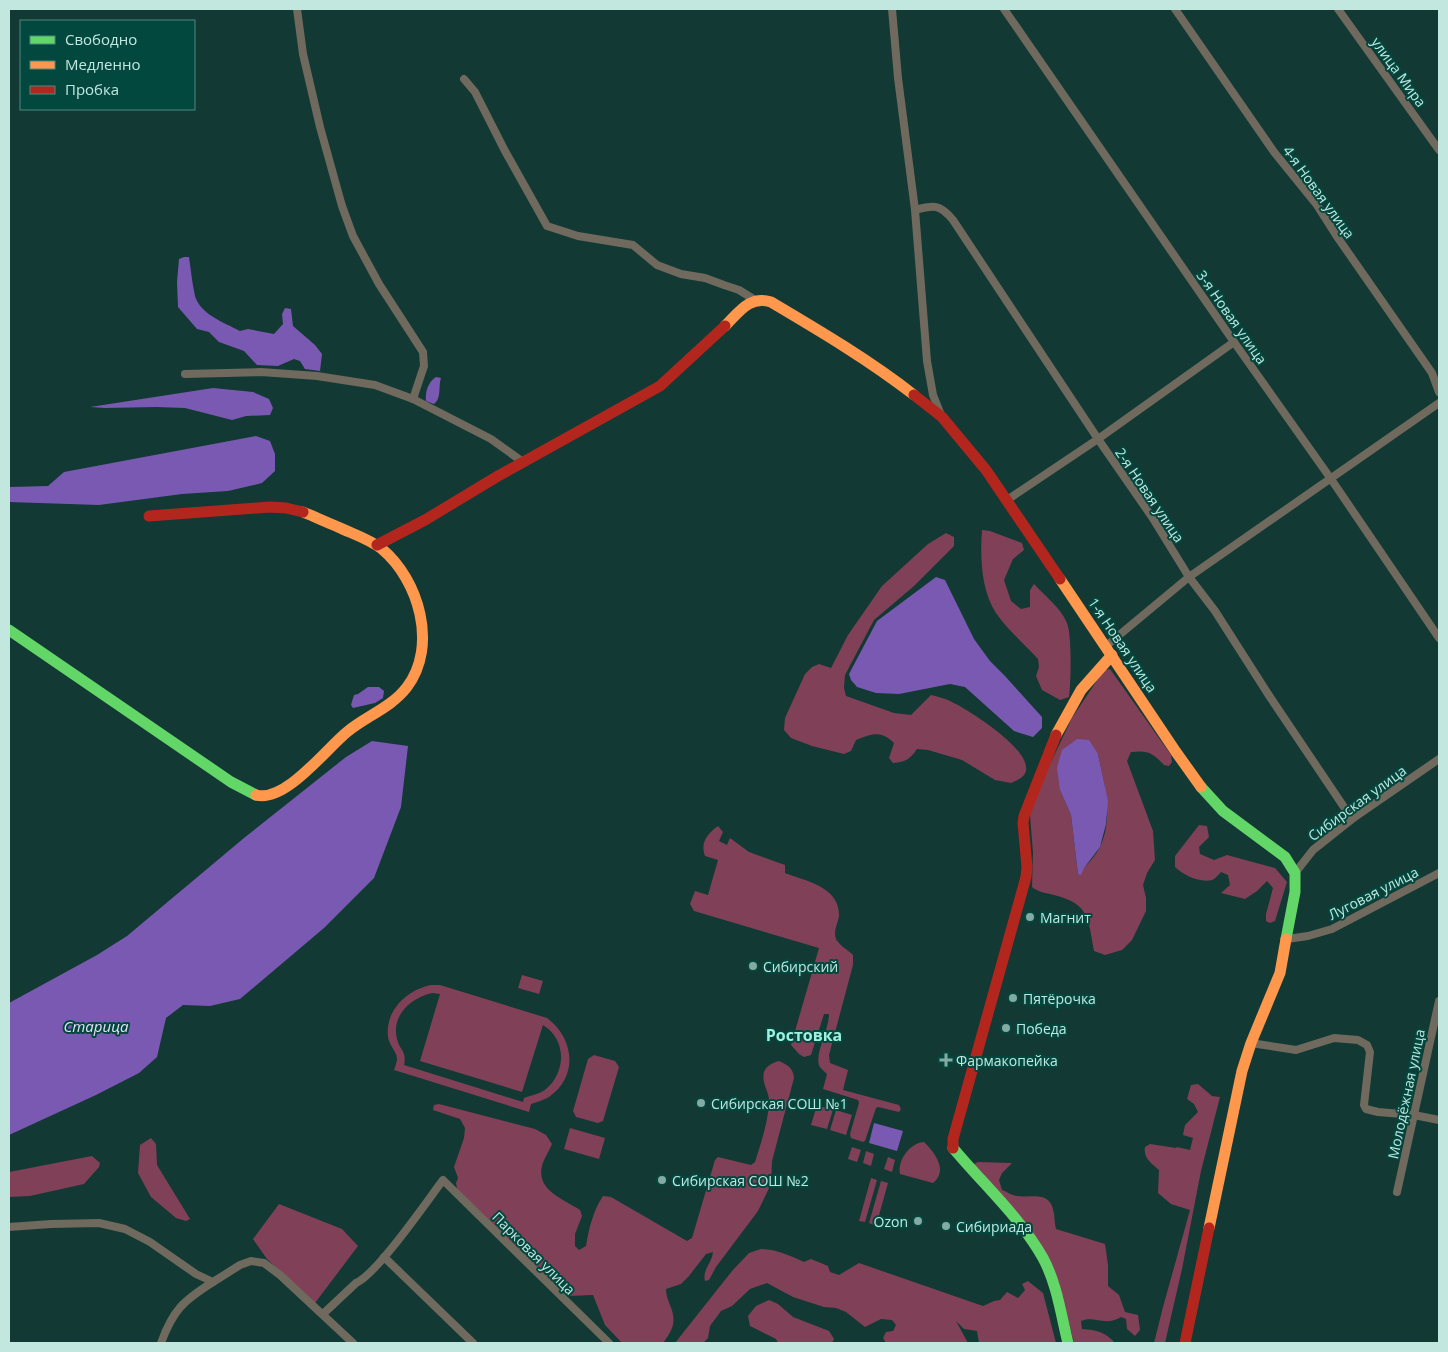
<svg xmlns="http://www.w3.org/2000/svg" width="1448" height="1352" viewBox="0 0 1448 1352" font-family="'Open Sans',sans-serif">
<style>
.green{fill:#804057;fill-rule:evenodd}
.water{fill:#7a59b2}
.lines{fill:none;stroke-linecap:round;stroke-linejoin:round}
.street{stroke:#6f695e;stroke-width:8}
.fast{stroke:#63d668;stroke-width:11}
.slow{stroke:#ff974d;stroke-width:11}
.jam{stroke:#b3261e;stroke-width:11}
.poi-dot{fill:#84aaa3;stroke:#03483f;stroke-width:2}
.labels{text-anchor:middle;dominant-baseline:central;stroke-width:4;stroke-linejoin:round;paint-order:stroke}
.street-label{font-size:14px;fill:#c2e7df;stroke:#03483f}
.poi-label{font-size:14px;fill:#c2e7df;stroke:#03483f;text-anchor:start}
.water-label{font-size:15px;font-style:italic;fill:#e7def9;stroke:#03483f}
.quarter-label{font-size:16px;font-weight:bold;fill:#a0efdf;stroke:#03483f}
</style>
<rect width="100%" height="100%" fill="#123933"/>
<!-- green -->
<g class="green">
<path d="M982,530L990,531L1022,543L1024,550L1013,559L1004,580L1011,601L1021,609L1030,607V590L1034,584C1045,596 1061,608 1067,623C1072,635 1071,683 1069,697L1060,700L1042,690L1036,676L1039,667L1038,659C1025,645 1007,629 996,613C981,590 980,557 982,530Z"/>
<path d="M946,533L954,537V546L914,586L874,620L845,675L844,688L846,696L894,713L911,715L931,695C938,697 944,698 950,701C966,708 1040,754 1024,775C1021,779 1015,781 1011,783L995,780L962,760L928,750L917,749C910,759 906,762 893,763L889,758L894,743C880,730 872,734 856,740L851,751L844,754L812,746L791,738L784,730L785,718L805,674L812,667L819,664L831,668L848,635L882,586L928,544Z"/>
<path d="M1110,669L1171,755L1172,762L1169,766L1164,765C1153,753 1148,750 1131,752L1127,761L1153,831L1155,860L1147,873L1143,885L1146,898V911L1132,940L1122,950L1105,955L1094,951C1088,919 1090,904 1054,895C1046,893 1038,892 1032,887L1033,853L1030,815L1042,781L1072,718L1104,670ZM1098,754C1104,784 1114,817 1100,847C1095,857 1086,866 1078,874L1071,815L1060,790Z"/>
<path d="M1199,825L1207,826L1209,837L1199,847L1200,854L1214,860L1227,855L1275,868L1287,882L1275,921L1270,923L1266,921V914L1273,888L1267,881L1257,891L1245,899L1221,893L1230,885L1228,875L1221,872C1218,875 1215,879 1212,880C1200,883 1183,875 1175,867V856Z"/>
<path d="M718,826L723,832L719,841L727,845L730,838L749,852L785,865V873C806,881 840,887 839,916C838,923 833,931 836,939C839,945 848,950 853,955V965L829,1055L830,1063L848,1070L843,1090L899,1105L901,1109L899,1112L878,1107L876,1108L865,1141L863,1142L851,1138L850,1134L859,1103L858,1100L823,1089L827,1074C825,1072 820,1068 819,1065C815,1053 829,1029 829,1014H824L811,1055L804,1057L799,1054L791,1045L819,948L694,911L690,904L695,891L708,895L718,860L705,856C700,843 707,834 718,826Z"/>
<polygon points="522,975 543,981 539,994 518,988"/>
<path d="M431,985H440L547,1018C574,1038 579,1076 549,1097C544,1100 537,1102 531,1104L529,1112L394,1070C395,1067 397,1062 397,1059C397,1052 389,1045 388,1037C385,1010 407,990 431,985ZM432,993L440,994L420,1061L522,1092L543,1025C566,1039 567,1071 546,1089C540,1094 532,1095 524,1098L523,1102L404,1065C407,1051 400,1051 397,1039C391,1015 411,998 432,993Z"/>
<polygon points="594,1055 615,1061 619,1067 603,1121 598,1123 576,1117 573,1111 588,1059"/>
<path d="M779,1061C788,1065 793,1068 794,1078L772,1161L771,1184L758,1211L716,1267L709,1280L705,1281C702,1270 712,1263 713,1252L706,1254L689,1276L681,1284L666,1289C666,1295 668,1300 670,1305C677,1321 673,1330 663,1343H622L605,1325L593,1295L568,1296L560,1293L458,1193L456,1183L458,1178L454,1167L464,1138L465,1128L460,1119L433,1110L434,1105L439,1104L535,1129L546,1135L552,1144C549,1151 544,1159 542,1166C536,1190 563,1199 580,1210L582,1216L575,1234V1246L579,1250L586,1246C589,1228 593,1211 603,1196L611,1197L687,1241L692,1238L715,1160L718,1157L751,1165L755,1162C761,1143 768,1123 769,1102C770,1092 761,1084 764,1072C766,1066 772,1063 779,1061Z"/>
<path d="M1198,1084L1212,1096L1220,1097L1201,1171L1182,1269L1165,1343H1154L1163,1307L1190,1210L1171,1204L1158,1193L1159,1170C1152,1164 1143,1158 1145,1147L1150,1144L1176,1148L1177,1147L1190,1150L1193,1138L1183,1135L1185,1125L1198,1112L1194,1104L1187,1099L1191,1085Z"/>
<polygon points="817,1105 833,1110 827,1129 811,1125"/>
<polygon points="836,1110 852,1115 846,1135 830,1130"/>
<polygon points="570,1128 605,1138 599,1159 564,1149"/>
<polygon points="151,1138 156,1144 157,1165 190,1219 186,1221 176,1218 151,1197 138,1173 140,1145"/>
<path d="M924,1142C934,1152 949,1170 933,1183L900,1174C897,1160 910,1143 924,1142Z"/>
<polygon points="852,1147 861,1150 857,1162 848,1159"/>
<polygon points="866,1151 874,1154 871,1166 863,1163"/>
<polygon points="92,1156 100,1163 99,1167 84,1184 30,1196 9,1197 9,1172"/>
<polygon points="888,1157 895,1160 892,1172 884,1169"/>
<path d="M978,1162L1012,1163L1002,1173L999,1180L1002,1190C1006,1191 1009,1194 1013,1195C1027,1200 1048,1189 1053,1209C1055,1215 1054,1222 1056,1229L1105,1244L1108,1265V1286L1119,1295L1125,1312L1138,1315L1140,1330L1135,1336L1127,1329L1126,1319L1121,1317C1105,1327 1094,1315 1081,1321L1082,1329C1097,1330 1105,1332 1115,1343H1074L1058,1281L974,1167V1164Z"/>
<polygon points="871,1178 877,1180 865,1222 859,1221"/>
<polygon points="881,1181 888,1183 876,1226 869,1223"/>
<polygon points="279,1204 342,1229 358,1246 315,1303 267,1259 253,1239"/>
<path d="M761,1249C776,1249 791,1256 804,1262L811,1259L828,1266L830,1272L839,1275L859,1263L983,1306L994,1301L1000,1300L1007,1292L1018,1298L1025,1290L1022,1284L1028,1281L1043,1293L1056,1343H979L977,1331L964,1329L956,1321L968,1343H886L883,1338L886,1332L893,1331L896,1325L892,1320L881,1319L865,1327L846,1312L836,1308L824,1307L793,1297L767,1283L750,1289L732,1306L721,1311L710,1326L708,1338L703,1343H675L732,1271L749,1253Z"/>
<polygon points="769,1300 778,1304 793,1317 829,1331 834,1339 832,1343 778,1343 776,1339 750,1326 748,1316 756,1306"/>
</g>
<!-- water -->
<g class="water">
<path d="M184,257H189C191,270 192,283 195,296C200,314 225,323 240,331L248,329L274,334L283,324L282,314L285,308L291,309L293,326L315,345L322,354L320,371L305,369L300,361L294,359L278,366L257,365L244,351L219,342L209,332L197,329L178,307L177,282L179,259Z"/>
<path d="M436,377L441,378C438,387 442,398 434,404L426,401C425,392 428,382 436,377Z"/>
<polygon points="213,388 253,392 269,399 273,408 270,415 246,416 232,420 185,408 156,407 105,408 90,407"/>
<polygon points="256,436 270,441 275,454 275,471 262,483 228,491 182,494 99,505 9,502 9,487 48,486 64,472"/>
<polygon points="936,577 945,580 974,639 990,661 1005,676 1042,717 1042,728 1033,737 1014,731 965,687 950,684 899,694 876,693 857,687 851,680 849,674 877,621"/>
<polygon points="368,687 379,687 384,691 383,698 375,703 353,708 351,705 354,695 358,694"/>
<polygon points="1077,739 1089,740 1098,754 1108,801 1106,824 1100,847 1084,868 1081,875 1078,874 1071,815 1060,790 1057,768 1062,750"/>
<polygon points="372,741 408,746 401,807 374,878 324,928 240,999 210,1006 183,1005 166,1018 157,1057 139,1073 96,1095 9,1135 9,1003 97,955 127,936 244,838 346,757"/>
<polygon points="874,1123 903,1131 897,1151 869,1143"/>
</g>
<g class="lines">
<!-- street -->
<g class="street">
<polyline points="297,9 303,54 320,127 342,206 353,236 379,284 423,352 424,366 413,399"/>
<polyline points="892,9 898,78 915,210 927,361 933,395 941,415"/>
<polyline points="1004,9 1234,342 1331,479 1439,638"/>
<polyline points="1175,9 1274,152 1317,205 1338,238 1432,373 1439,392"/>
<polyline points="1338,9 1439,150"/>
<polyline points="464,79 475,92 505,151 547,226 578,236 633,245 657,265 681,274 705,278 724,285 739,290 755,300"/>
<path d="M915,210C934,205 940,204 953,220L1098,439L1152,517L1189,577L1215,611L1270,697L1352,819"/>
<polyline points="185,374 261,372 317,376 375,385 413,399 491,439 523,462"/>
<polyline points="1007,500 1098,439 1234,342"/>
<polyline points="1106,646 1189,577 1439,403"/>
<polyline points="1295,873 1313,850 1352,819 1439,759"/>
<polyline points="1287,939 1308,936 1332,929 1439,873"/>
<polyline points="1251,1043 1296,1050 1334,1038 1358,1040 1367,1045 1370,1052 1364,1105 1366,1109 1378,1112 1414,1115 1439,1120"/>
<polyline points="1397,1192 1439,1001"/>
<polyline points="9,1227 51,1224 99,1223 125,1229 150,1242 196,1274 213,1282 240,1265 251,1261 264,1263 280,1275 353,1343"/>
<polyline points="384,1257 473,1343"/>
<path d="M323,1314L356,1283C377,1274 427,1201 443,1180L609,1343"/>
<path d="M161,1343C173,1310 183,1301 213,1282"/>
</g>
<!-- fast -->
<g class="fast">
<polyline points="9,630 231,782 256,795"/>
<polyline points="1201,787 1223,811 1285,857 1295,873 1295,892 1286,939"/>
<path d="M953,1148C983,1184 1020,1217 1043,1258C1057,1284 1061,1315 1068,1343"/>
</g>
<!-- slow -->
<g class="slow">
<path d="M725,326C739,312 750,295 771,302C820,331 869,360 914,395"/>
<polyline points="1060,579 1176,752 1201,787"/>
<polyline points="1056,735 1081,690 1112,655"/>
<path d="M256,795C285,803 326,749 347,732C366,716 391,708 407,687C438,646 419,580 382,549C369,539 353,534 338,527C326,522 315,517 303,512"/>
<polyline points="1209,1228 1242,1071 1251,1043 1280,973 1286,939"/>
</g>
<!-- jam -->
<g class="jam">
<polyline points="914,395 942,417 986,470 1060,579"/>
<polyline points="149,516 270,507 286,508 303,512"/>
<polyline points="377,545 425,520 498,476 660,386 725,326"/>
<polyline points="953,1148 953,1139 1026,877 1027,867 1023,823 1024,816 1056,735"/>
<polyline points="1185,1343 1209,1228"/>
</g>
</g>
<!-- markers -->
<g class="poi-dot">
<circle cx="1030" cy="917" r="5"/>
<circle cx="753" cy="966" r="5"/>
<circle cx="1013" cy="998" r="5"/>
<circle cx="1006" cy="1028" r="5"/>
<path d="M943.5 1052.5h5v5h5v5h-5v5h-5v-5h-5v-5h5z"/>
<circle cx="701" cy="1103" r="5"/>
<circle cx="662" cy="1180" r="5"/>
<circle cx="918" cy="1221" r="5"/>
<circle cx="946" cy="1226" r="5"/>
</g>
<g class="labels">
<!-- street labels -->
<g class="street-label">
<text transform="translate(1399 72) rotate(54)">улица Мира</text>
<text transform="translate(1319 192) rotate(54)">4-я Новая улица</text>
<text transform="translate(1232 317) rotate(55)">3-я Новая улица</text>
<text transform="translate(1150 495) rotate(56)">2-я Новая улица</text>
<text transform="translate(1123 645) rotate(56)">1-я Новая улица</text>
<text transform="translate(1357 803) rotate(-36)">Сибирская улица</text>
<text transform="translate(1373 893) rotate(-27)">Луговая улица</text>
<text transform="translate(1406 1094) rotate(-78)">Молодёжная улица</text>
<text transform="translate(534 1253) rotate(45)">Парковая улица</text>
</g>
<!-- poi labels -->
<g class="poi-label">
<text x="1040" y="917">Магнит</text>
<text x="763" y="966">Сибирский</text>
<text x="1023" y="998">Пятёрочка</text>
<text x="1016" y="1028">Победа</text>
<text x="956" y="1060">Фармакопейка</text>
<text x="711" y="1103">Сибирская СОШ №1</text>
<text x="672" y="1180">Сибирская СОШ №2</text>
<text x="908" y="1221" text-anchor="end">Ozon</text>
<text x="956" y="1226">Сибириада</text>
</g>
<!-- water labels -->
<g class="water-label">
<text x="96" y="1026">Старица</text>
</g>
<!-- quarter labels -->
<g class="quarter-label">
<text x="804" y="1035">Ростовка</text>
</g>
</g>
<!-- border -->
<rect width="1448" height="1352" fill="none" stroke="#c2e7df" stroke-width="20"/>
<!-- legend -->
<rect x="20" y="20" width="175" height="90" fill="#03483f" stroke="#4f887f"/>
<rect x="30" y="36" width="25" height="8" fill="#63d668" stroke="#4f887f"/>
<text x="65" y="45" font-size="15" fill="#c2e7df">Свободно</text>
<rect x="30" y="61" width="25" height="8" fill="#ff974d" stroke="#4f887f"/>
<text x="65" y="70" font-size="15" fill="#c2e7df">Медленно</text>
<rect x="30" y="86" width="25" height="8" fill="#b3261e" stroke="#4f887f"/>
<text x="65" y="95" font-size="15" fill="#c2e7df">Пробка</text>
</svg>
